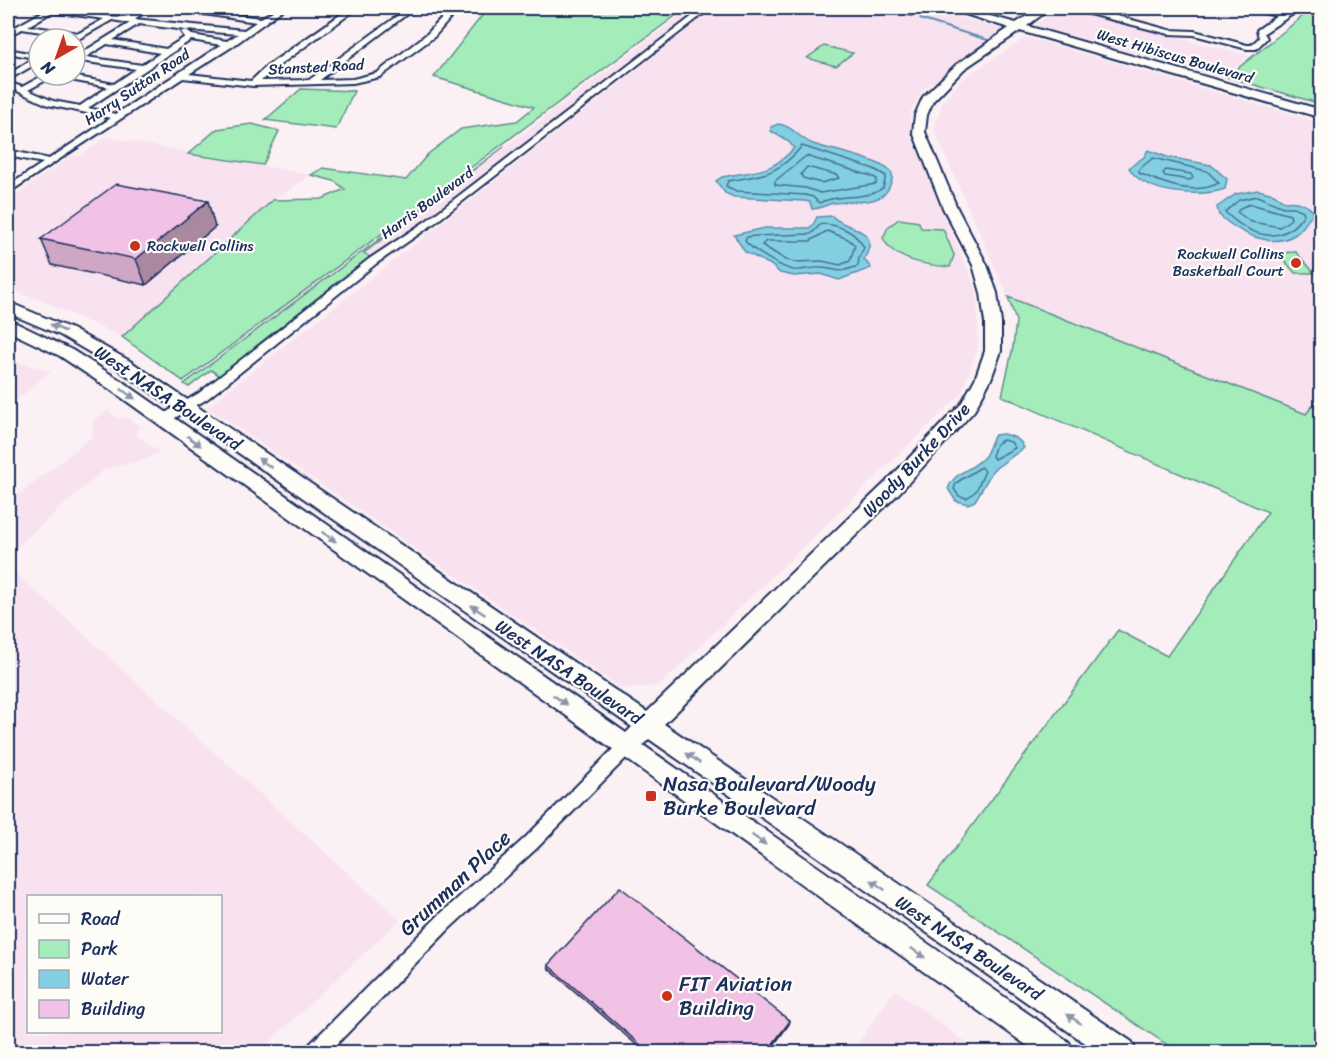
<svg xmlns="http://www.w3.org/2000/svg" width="1329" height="1060" viewBox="0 0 1329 1060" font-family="Sriracha,sans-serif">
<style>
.built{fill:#f8e2ef;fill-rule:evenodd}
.green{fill:#a4edba;stroke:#608e8c;stroke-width:1.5}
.water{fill:#83cfe2;stroke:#598fad;stroke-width:1.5}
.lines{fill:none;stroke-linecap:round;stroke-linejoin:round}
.shore{stroke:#456f93;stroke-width:1.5}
.stream{stroke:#598fad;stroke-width:2}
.street-casing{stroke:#1b2f5e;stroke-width:4}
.secondary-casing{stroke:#1b2f5e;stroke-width:4}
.street{fill:#fdfcf7;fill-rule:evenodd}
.secondary{fill:#fdfcf7;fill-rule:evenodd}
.wall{fill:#cfa7c5;stroke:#1b2f5e;stroke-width:1.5}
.shaded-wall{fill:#a988a0;stroke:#1b2f5e;stroke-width:1.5}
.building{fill:#f1c2e5;stroke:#1b2f5e;stroke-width:1.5}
.oneway{fill:#8c96aa}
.poi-dot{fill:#c8321e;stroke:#fdfcf7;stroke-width:2}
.labels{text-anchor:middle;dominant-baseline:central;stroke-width:4.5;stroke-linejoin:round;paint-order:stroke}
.far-street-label{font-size:15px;fill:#1b2f5e;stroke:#fdfcf7}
.far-poi-label{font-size:15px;fill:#1b2f5e;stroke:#fdfcf7;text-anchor:start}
.street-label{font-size:18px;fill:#1b2f5e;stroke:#fdfcf7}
.near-poi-label{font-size:21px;fill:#1b2f5e;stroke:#fdfcf7;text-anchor:start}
.near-street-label{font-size:21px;fill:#1b2f5e;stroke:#fdfcf7}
</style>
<rect width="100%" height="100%" fill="#fbf0f3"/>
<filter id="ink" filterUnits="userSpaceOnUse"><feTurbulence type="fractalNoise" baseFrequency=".0167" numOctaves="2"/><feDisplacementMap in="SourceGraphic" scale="12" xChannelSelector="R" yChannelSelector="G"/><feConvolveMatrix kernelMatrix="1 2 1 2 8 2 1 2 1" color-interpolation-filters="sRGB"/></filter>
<g filter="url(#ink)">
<!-- built -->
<g class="built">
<polygon points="690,8 703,8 426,222 370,257 364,253"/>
<polygon points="715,8 926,8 1008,31 923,89 910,113 912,138 977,292 978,347 961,394 659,686 621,688 207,407"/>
<polygon points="1061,8 1067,8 1249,56 1223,78 1035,25"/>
<polygon points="1027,37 1321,123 1321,395 1306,414 1008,297 934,130 943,102 962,79"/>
<polygon points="107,137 311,175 273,200 122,337 38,299 8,289 8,200 72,156 78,157"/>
<polygon points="8,360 51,371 8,407"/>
<polygon points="108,411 119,419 126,417 141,427 135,434 159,452 144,460 105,469 8,554 8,503 92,437 93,420"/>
<path d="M8,566L400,920L259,1052H8ZM28,896H220V1032H28Z"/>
<polygon points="895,990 979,1052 852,1052"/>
</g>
<!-- green -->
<g class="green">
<polygon points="488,8 686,8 183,381 122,337 273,200 322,199 345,189 334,181 311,175 323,168 406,180 428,154 461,129 517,121 534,107 434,77"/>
<polygon points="1313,8 1321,8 1321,104 1227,77"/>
<polygon points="824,46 853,53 836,66 807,58"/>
<polygon points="301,89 354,91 336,129 265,120"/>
<polygon points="252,124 279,131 263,165 188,154 217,129"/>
<polygon points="505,146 364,253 370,257 220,376 211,370 189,387 184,384"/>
<path d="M899,219L919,222L921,228L943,229L954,255L950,267C926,265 894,261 883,238L888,227Z"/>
<polygon points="1296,252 1314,273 1295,273 1278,253"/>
<polygon points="1008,297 1306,414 1321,395 1321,1052 1178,1052 928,885 1118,630 1167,656 1268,512 1002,396 1013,347 1016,321"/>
</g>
<!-- water -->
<g class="water">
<path d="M778,124C793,126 798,138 813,144C830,150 880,159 891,172C894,176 892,181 890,185C883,207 852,200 833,203C824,205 822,209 812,209L810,202L804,201L734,197L725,193L716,181L722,177C754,170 770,175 794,148L789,142L771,131V127Z"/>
<path d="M1148,150L1167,157L1211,165L1227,179L1225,189C1199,198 1144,194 1129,168L1144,157Z"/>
<path d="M1258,190L1274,194L1285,202C1297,200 1306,203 1314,212C1308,219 1303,229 1296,234C1271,250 1239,233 1219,215L1217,207L1236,194Z"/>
<path d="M832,216C846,231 883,227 864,259L871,268L839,280L821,274L794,276L780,273L771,265L745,252L734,235L765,228H809L813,225L817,217Z"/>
<path d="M1003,434C1012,436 1020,438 1024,448L993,470L975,501L968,504L956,501L948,489C955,470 972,471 984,457C989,451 990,442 995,435Z"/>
</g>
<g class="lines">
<!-- shore -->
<g class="shore">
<path d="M802,146L874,169L886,176L883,188C864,201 840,193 819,203L813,197L805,195L736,191L726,186L728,181C763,175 778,175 802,146Z"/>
<polygon points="806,156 871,176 877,179 876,184 820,193 806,188 775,185 775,181"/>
<path d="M1153,158L1207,171L1219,183C1193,196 1164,184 1139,173V169Z"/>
<polygon points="807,167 837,175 839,178 821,183 803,178 801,174"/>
<polygon points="1166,170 1191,174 1193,178 1190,180 1165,176 1163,173"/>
<path d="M1257,196L1283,207H1294L1303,211L1304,214C1282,248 1250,236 1225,212L1239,200Z"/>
<polygon points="1251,204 1290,215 1291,219 1280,227 1251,222 1237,212 1242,207"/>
<path d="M821,224C838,224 857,232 864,248L859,257L858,266C835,274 843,270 822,268C812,267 803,271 793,270C782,268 752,250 745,241L747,237L755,236L811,234Z"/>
<polygon points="827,231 848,239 855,245 850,261 840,265 822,261 795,262 786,260 762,245 766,241 810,241"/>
<polygon points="1003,440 1011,442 1015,448 994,459 992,456 996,444"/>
<polygon points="981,467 985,471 976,491 967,498 959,496 954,489 956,483"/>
</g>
<!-- stream -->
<g class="stream">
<polyline points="881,8 912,16"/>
<polyline points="920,19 991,41"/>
</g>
<defs>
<g id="street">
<path d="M34,8C63,8 92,16 122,17C133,17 141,8 152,8L134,19L244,30L256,22L165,8H181L261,18L278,8H285L233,46L189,74L251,81L267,66L350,8H358L273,70L261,81L309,80L408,8H415L320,80L353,79L377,73L428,33L447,13L439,8H447L456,12L434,37L380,77L353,83L253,86L183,78L8,193V186L43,163L8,156V150L49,159L111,118L48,105L8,87V82L22,87L44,75H67L114,84L136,69L80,61L75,62V57L130,23L112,20L75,41V39H71L73,37L22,29L8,36V31L44,11L34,10ZM52,12L104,19L79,33L28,26ZM139,24L185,30L181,32L185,37L166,49L113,40ZM185,30L238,34L227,41L192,35ZM191,40L221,45L116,114L88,108ZM107,44L160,53L142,65L86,57ZM52,77H54L108,87L80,106L53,101L28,90Z"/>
<polygon points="703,8 711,8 432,225 377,263 207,399 168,422 160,422 158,419 160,416 199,393 369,259 426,221"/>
<polygon points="1089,8 1097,8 1095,10 1169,30 1194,31 1247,45 1251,45 1259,38 1257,30 1277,16 1250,10 1250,8 1283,13 1287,13 1294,8 1302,8 1264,33 1267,38 1256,49 1247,49 1194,35 1169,34 1085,13 1085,9"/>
<polygon points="8,49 39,55 39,62 8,80 8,75 34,58 8,53"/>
<polygon points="626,740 632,742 634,747 632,752 537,848 450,928 329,1052 306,1052 309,1045 438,916 525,838 620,742"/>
</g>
<g id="secondary">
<polygon points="8,8 16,8 8,12"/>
<polygon points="946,8 961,8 1016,23 1040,8 1051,8 1027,26 1322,110 1322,118 1020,31 964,69 933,101 927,115 925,132 957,208 987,265 997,293 1001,323 1001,351 991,379 974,411 899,493 664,724 1132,1042 1136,1052 1098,1052 649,739 643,745 1069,1042 1073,1052 1036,1052 111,390 60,356 8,331 8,320 14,322 72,350 123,382 626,733 632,727 118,369 60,335 8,313 8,302 72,329 130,361 647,712 885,483 961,404 975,379 985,351 985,323 981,293 973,265 943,208 913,132 915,115 923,97 956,65 1009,28"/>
</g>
</defs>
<!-- street casing -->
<use href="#street" class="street-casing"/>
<!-- secondary casing -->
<use href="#secondary" class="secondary-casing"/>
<!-- street -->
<use href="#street" class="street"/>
<!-- secondary -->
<use href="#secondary" class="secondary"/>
</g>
<!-- wall -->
<g class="wall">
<polygon points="215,227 146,285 52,265 41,239"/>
<polygon points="548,965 789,1024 768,1053 646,1053 549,969"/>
</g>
<!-- shaded-wall -->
<g class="shaded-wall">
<polygon points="208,201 215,227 146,285 136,259"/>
<polygon points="790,1021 789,1024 768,1053 766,1053"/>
</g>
<!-- building -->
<g class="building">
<polygon points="116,184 208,201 136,259 41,239"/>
<polygon points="620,887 790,1021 766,1053 650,1053 548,965"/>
</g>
<!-- one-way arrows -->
<defs><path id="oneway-solid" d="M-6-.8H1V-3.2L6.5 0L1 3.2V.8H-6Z" transform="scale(1.5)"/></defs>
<g class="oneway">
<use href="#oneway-solid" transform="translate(58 328) rotate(-154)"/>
<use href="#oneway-solid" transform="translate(128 394) rotate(35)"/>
<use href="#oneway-solid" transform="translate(194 441) rotate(36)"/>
<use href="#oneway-solid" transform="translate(265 463) rotate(-145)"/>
<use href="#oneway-solid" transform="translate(329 537) rotate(35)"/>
<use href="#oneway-solid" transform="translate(478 610) rotate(-146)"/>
<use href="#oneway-solid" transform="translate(560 700) rotate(35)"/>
<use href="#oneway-solid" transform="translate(693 758) rotate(-145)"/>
<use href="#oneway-solid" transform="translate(759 840) rotate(35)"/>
<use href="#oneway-solid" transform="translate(878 885) rotate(-145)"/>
<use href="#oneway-solid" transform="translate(918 953) rotate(35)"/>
<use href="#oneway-solid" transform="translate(1074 1019) rotate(-146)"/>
</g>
</g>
<!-- markers -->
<g class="poi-dot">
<circle cx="135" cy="246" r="6"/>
<circle cx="1296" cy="263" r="6"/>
<rect x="645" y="790" width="12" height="12" rx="3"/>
<circle cx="667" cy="996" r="6"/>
</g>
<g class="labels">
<!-- far-street labels -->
<g class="far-street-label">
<text transform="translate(1175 56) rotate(16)">West Hibiscus Boulevard</text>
<text transform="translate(316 67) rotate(-3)">Stansted Road</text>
<text transform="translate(137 87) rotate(-34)">Harry Sutton Road</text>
<text transform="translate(427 203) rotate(-36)">Harris Boulevard</text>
</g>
<!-- far-poi labels -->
<g class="far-poi-label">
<text x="147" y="246">Rockwell Collins</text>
<text x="1284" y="254" text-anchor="end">Rockwell Collins<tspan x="1284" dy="17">Basketball Court</tspan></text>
</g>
<!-- street labels -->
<g class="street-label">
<text transform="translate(168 398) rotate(34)">West NASA Boulevard</text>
<text transform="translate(916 460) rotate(-47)">Woody Burke Drive</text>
<text transform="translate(569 672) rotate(34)">West NASA Boulevard</text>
<text transform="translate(969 948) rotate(34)">West NASA Boulevard</text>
</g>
<!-- near-poi labels -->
<g class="near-poi-label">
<text x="663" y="784">Nasa Boulevard/Woody<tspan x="663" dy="24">Burke Boulevard</tspan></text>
<text x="679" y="984">FIT Aviation<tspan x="679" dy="24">Building</tspan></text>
</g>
<!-- near-street labels -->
<g class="near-street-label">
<text transform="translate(455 883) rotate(-43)">Grumman Place</text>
</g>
</g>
<!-- margin -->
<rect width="1329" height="1060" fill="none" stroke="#fdfcf7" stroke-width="30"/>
<rect x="15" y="15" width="1299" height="1030" fill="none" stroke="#1b2f5e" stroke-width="2" filter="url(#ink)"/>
<!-- legend -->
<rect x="27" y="895" width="195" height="138" fill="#fdfcf7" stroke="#a3aaba" stroke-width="1.5"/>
<rect x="39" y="914" width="30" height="9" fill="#fdfcf7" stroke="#a3aaba" stroke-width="1.5"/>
<text x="81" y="925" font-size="18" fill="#1b2f5e">Road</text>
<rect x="39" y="940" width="30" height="18" fill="#a4edba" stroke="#a3aaba" stroke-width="1.5"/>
<text x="81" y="955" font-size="18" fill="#1b2f5e">Park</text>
<rect x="39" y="970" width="30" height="18" fill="#83cfe2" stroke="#a3aaba" stroke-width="1.5"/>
<text x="81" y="985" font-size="18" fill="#1b2f5e">Water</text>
<rect x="39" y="1000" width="30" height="18" fill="#f1c2e5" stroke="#a3aaba" stroke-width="1.5"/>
<text x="81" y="1015" font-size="18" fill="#1b2f5e">Building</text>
<!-- north arrow -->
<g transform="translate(57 57) rotate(220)"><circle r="28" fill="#fdfcf7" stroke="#a3aaba" stroke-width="1.5"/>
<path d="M0-4.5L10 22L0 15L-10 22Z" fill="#c8321e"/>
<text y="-9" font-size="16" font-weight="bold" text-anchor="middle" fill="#1b2f5e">N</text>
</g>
</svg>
